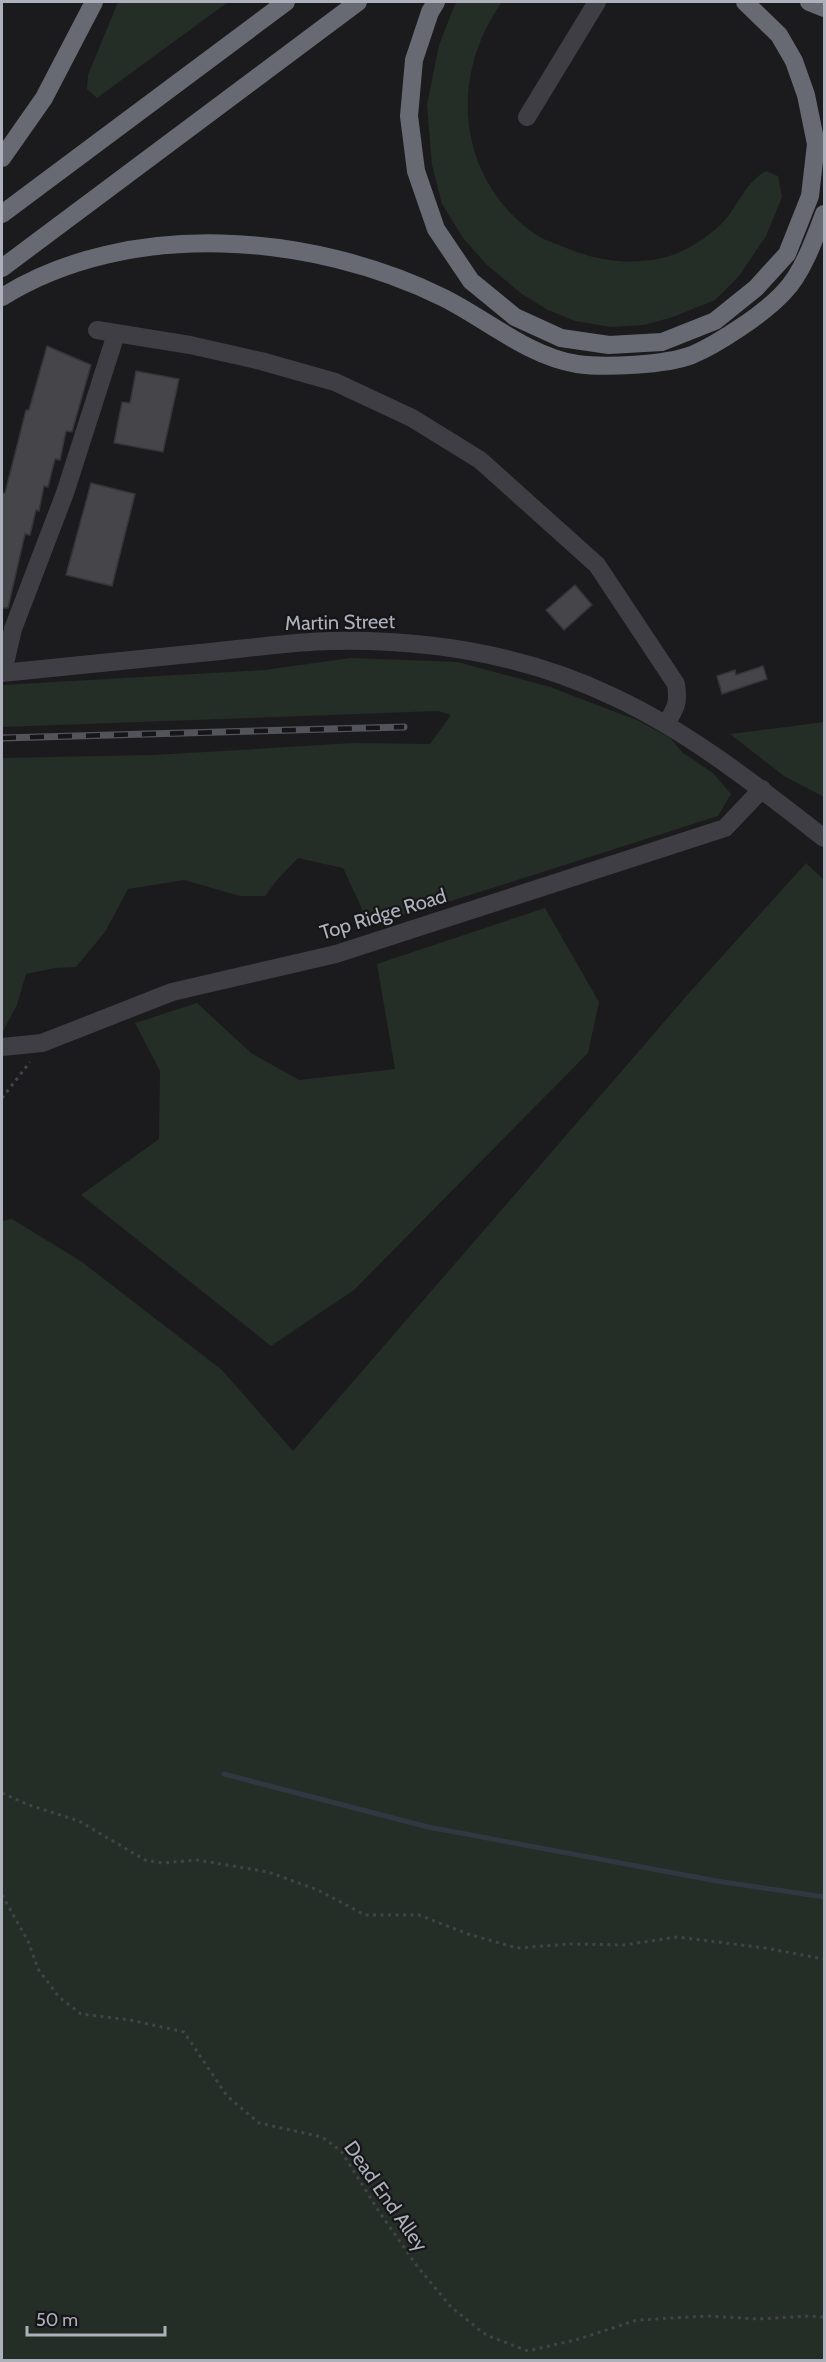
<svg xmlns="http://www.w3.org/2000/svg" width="826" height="2362" viewBox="0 0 826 2362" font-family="Cabin,sans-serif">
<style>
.green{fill:#252d27}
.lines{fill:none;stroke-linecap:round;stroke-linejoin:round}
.stream{stroke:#313841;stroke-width:5}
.building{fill:#45454a;stroke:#353539;stroke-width:1.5}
.path{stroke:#424349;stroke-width:3;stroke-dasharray:3 4.5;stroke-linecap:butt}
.minor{stroke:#3e3e44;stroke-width:18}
.highway{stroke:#686a73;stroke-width:18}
.rail-casing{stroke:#53545b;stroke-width:7}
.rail{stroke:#161618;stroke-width:4.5;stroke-dasharray:14;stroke-linecap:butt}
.labels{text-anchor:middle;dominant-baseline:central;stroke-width:4.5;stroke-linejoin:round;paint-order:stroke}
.street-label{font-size:20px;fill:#aeb0bc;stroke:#161618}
</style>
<rect width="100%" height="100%" fill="#1b1b1d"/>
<!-- green -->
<g class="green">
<polygon points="118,2 228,2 97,98 87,89 88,75"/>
<path d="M456,2H502C448,77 457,179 535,234C543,240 555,243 564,247C596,261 632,266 666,257C686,252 717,232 729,215C742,197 747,182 766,171L778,176L782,197L766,236L739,276L715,300L673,317L644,325L611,327L575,321L548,310L522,294L487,265L463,238L442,204L432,165L427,105L439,45Z"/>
<polygon points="351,658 458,662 550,687 639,721 670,738 683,753 713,773 731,794 718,816 445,903 369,924 343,868 298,858 276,881 265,896 240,896 184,880 128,889 105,932 76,967 55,968 26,974 17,1005 2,1033 2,758 154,755 354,743 430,744 451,715 438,711 2,727 2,685 264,670"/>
<polygon points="824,722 824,797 784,776 730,734"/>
<polygon points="806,863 824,880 824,2360 2,2360 2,1221 12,1219 82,1262 222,1370 293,1451 690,992"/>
<polygon points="545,908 599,1002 588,1053 354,1290 271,1346 81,1195 159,1139 160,1071 135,1023 197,1003 251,1053 299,1080 395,1069 377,964"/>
</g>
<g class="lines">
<!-- stream -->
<polyline class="stream" points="224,1774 428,1827 717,1881 824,1897"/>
</g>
<!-- building -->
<g class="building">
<polygon points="47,346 91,365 72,432 66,431 60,460 55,459 48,487 44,486 39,511 36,510 30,535 25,534 8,608 2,608 2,493 5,493 26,410 29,410"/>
<polygon points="136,371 179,379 163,452 114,443 122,402 130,403"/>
<polygon points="91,483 135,494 112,586 66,575"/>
<polygon points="575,585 592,605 564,630 546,610"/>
<polygon points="763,666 767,679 722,694 717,676 735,670 736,675"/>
</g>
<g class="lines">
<!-- path -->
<g class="path">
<polyline points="2,1098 30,1062"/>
<polyline points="2,1793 29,1805 79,1821 145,1860 162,1863 198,1860 268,1872 318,1890 365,1915 419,1915 468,1934 517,1948 570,1944 624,1945 677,1937 765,1948 824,1959"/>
<polyline points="2,1895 28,1941 38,1969 59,1997 81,2014 130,2020 184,2032 227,2096 259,2123 322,2137 341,2151 380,2213 417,2266 451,2307 486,2335 528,2351 579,2339 637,2320 708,2316 758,2319 810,2316 824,2317"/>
</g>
<!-- minor -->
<g class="minor">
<polyline points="527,117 597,2"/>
<path d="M97,330L190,345L261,361L335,382L412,418L480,460L597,565L676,684C679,703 676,708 666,724"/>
<polyline points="3,672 13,629 65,493 116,334"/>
<path d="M2,673C68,666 134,660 200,653C244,649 288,642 331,641C428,639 526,655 614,697C691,733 757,786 824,838"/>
<polyline points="2,1047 42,1043 172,992 336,954 725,828 762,789"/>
</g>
<!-- highway -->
<g class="highway">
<polyline points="436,2 430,12 414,60 409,116 416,171 436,229 471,281 515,317 561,338 609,345 662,342 715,321 756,288 787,254 810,196 816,144 806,95 794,61 779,35 745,2"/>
<polyline points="809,2 824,8"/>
<polyline points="2,158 44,98 94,2"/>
<polyline points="2,214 286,2"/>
<polyline points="2,268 358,2"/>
<path d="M2,297C129,218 313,233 444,298C486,319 528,356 577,364C604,368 666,365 692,355C718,344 765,313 784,292C802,274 815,238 824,214"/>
</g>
<defs>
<polyline id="rail" points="2,738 404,727"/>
</defs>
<!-- rail casing -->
<use href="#rail" class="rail-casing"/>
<!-- rail -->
<use href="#rail" class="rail"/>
</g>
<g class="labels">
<!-- street labels -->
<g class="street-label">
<text transform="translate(340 622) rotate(-1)">Martin Street</text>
<text transform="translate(383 914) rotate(-17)">Top Ridge Road</text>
<text transform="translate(386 2196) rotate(55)">Dead End Alley</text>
</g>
</g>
<!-- border -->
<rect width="826" height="2362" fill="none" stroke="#aeb0bc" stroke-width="6"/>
<!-- scale -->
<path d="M27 2326v9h138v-9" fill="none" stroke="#aeb0bc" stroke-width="3"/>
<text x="36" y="2326" font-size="18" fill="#aeb0bc" stroke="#161618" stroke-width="4.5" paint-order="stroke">50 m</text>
</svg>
